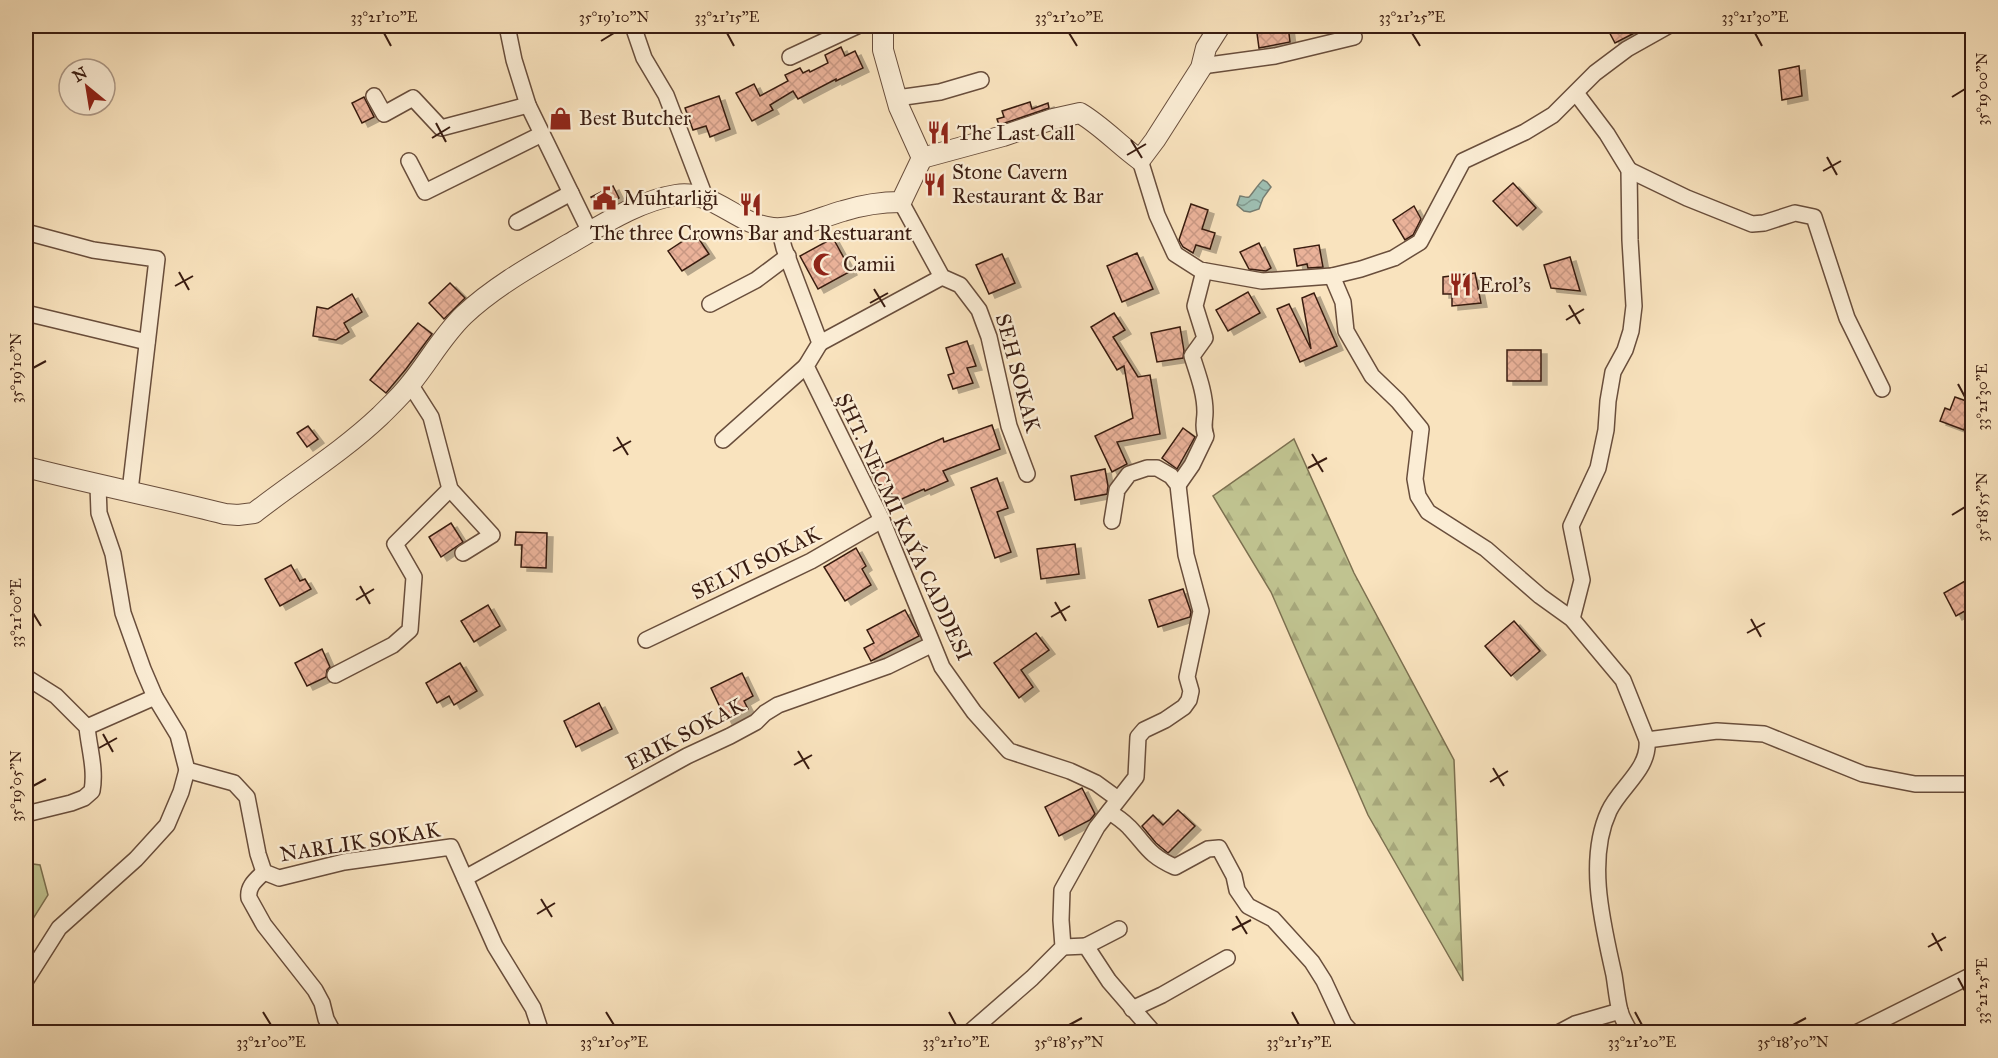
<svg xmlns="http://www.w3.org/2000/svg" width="1998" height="1058" viewBox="0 0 1998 1058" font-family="'IM FELL Great Primer',serif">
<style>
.green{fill:#c0c390;stroke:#7c7050;stroke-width:1.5}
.forest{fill:url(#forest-firs);stroke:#7c7050;stroke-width:1.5}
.water{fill:url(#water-waves);stroke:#767d71;stroke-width:1.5}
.building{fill:url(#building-cross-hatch);stroke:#391c11;stroke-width:1.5;filter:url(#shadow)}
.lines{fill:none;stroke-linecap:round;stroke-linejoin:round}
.minor-casing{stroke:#694e3c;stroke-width:18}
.tertiary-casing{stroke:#694e3c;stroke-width:22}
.minor{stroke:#fbedd5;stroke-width:15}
.tertiary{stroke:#fbedd5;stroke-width:20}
.ticks{fill:none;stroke:#391c11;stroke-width:2}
.labels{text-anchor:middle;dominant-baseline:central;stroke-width:4.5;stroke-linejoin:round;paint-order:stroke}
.poi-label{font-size:21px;fill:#391c11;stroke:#fbedd5;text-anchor:start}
.street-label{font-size:21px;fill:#391c11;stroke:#fbedd5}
.neatline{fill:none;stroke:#391c11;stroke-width:2}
.ticks-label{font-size:15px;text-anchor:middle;fill:#391c11}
</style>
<defs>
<pattern id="forest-firs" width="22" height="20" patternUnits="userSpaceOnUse" patternTransform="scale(1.5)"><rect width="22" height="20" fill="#c0c390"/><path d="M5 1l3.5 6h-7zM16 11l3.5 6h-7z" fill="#a6a77b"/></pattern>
<pattern id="water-waves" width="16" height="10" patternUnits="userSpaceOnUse" patternTransform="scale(1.5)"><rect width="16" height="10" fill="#9ebeb1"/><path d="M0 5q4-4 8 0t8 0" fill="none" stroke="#829a8f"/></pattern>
<pattern id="building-cross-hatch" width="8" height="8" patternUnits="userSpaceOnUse" patternTransform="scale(1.5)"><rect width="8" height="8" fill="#eab299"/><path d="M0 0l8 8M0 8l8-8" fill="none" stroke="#c99883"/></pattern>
<filter id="shadow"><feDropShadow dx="6" dy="4" stdDeviation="0" flood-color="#0004"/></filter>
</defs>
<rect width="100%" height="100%" fill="#f9e3be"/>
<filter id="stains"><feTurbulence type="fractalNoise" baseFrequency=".00333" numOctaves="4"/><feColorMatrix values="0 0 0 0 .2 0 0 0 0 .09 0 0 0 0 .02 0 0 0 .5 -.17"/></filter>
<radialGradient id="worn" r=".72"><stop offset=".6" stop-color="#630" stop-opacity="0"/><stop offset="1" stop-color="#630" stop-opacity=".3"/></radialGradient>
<!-- green -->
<polygon class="green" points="26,863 40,865 48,895 26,930"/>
<!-- forest -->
<polygon class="forest" points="1294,439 1354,573 1454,760 1463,981 1368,815 1271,592 1213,496"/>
<!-- water -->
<path class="water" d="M1263,180L1267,182L1271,187L1263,198L1259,209L1250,212L1244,211L1237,205L1240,196C1243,196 1246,198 1249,197C1250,197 1259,183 1263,180Z"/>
<!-- building -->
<g class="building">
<polygon points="1256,26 1288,26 1290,42 1259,48"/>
<polygon points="1606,26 1648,26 1615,43"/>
<polygon points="841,47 845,56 855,51 863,68 836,81 836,79 798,99 793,91 770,105 773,110 752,121 736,93 754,84 760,96 788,81 785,75 800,68 803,73 809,70 810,72 828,63 825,55"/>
<polygon points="1799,66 1802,96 1782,100 1779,70"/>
<polygon points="719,96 730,129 710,137 706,126 693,130 685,108"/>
<polygon points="364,97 374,117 362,123 352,103"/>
<polygon points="1030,102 1032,109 1048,103 1049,108 999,125 997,119 1004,117 1002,111"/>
<polygon points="1513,183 1536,208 1517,226 1493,201"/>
<polygon points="613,186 619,198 598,210 591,197"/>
<polygon points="1191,204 1208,210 1202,229 1215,233 1210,249 1196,245 1193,253 1183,247 1179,240"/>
<polygon points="1414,206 1421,219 1413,235 1405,240 1393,220"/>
<polygon points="695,233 709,254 682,271 668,251"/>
<polygon points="833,238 851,271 818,289 800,256"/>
<polygon points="1259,243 1271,268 1266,271 1249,269 1240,252"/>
<polygon points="1319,245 1323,267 1308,268 1307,264 1297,266 1294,249"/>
<polygon points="1137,253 1153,289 1122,302 1107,266"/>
<polygon points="1002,254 1015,283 989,294 976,265"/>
<polygon points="1570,257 1580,291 1551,288 1544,265"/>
<polygon points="1475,273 1481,303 1452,306 1452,294 1443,294 1443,277"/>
<polygon points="450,283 465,298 444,319 429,303"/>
<polygon points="1248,292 1260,313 1228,331 1216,310"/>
<polygon points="1314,293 1337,346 1300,362 1277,309 1289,304 1311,349 1302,298"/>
<polygon points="352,294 362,312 344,323 349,332 336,340 313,336 317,307 328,309"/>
<polygon points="1114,313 1125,330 1113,337 1138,377 1150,375 1160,434 1117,442 1127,464 1112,472 1095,436 1133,418 1124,366 1117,370 1091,327"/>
<polygon points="418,323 432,334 406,369 386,393 370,380"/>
<polygon points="1180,327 1184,351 1183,358 1157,362 1151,333"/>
<polygon points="967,341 976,366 967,368 973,383 953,389 948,375 954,373 946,348"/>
<rect x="1507" y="350" width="34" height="31"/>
<polygon points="1955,397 1972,403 1964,430 1940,421 1945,408 1950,410"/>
<polygon points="992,425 1000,449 943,471 948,481 925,491 924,489 895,502 890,490 880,494 870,470 943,438 944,442"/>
<polygon points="308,426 318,439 307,447 297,433"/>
<polygon points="1183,428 1195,437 1177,469 1162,458"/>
<polygon points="1105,469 1108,486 1107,494 1075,500 1071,476"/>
<polygon points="997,478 1008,508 997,512 1011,552 995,558 971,488"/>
<polygon points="451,523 463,542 441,557 429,537"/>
<polygon points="516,532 547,533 546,568 521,567 522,545 515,545"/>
<polygon points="1075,544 1079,574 1041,579 1037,549"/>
<polygon points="856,548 866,566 862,569 871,585 845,601 824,567"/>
<polygon points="291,565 300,581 305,579 311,589 280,606 265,579"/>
<polygon points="1972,577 1972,607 1956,616 1944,593"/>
<polygon points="1183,589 1191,612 1190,617 1158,627 1149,600"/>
<polygon points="488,605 500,626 474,642 461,621"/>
<polygon points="905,610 919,636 871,661 864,648 874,643 867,630"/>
<polygon points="1514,621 1540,651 1511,676 1485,646"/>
<polygon points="1036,633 1049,650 1021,670 1033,687 1019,698 994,663"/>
<polygon points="322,649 330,667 327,670 326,677 307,686 295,663"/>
<polygon points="460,663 477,691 454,705 449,696 437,703 426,683"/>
<polygon points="742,673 753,696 744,701 748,709 726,720 711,688"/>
<polygon points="599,703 612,729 576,747 564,721"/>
<polygon points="1082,788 1095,814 1090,820 1059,836 1045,807"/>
<polygon points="1178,810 1195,826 1168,853 1156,843 1142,826 1153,815 1163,825"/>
</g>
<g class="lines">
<defs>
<g id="minor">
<polyline points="507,26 514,60 528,105 590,232"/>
<polyline points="633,26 644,58 666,95 705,197"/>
<polyline points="790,57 857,26"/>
<polyline points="1201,68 1209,65 1275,56 1354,37"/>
<polyline points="374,96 384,114 413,98 441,128 528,105"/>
<polyline points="897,98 940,92 981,80"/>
<polyline points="1140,160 1157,215 1175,254 1200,270 1262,281 1332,276 1361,269 1394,258 1420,242 1463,161 1525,132 1553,115 1595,73 1627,49 1668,26"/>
<polyline points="409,161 425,192 542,134"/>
<polyline points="1629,170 1687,198 1752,224 1764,223 1795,213 1814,217 1847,318 1882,389"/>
<polyline points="901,202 942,277 960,285 979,310 989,337 1009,426 1027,474"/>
<polyline points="517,222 571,193"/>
<polyline points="779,228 784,248 820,343 806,366 882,520 942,667 974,712 1009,751 1070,771 1096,783 1118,799"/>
<polyline points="26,232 93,250 157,259 130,491"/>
<path d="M1332,276L1343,302L1346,331L1372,376L1398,401L1421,429L1415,479L1418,496L1428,512L1486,549L1540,596L1572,619L1623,680L1647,740C1650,769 1620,787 1609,811C1586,860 1603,925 1614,975C1616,987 1617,1000 1620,1011C1622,1019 1627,1026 1630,1032"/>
<polyline points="710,304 756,280 788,256"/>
<polyline points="26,313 147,342"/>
<polyline points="820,343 942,277"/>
<polyline points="410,384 431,417 450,489 492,535 463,553"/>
<polyline points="723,440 806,366"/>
<path d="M1178,485L1192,465L1206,436C1202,426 1205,422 1205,412C1205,393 1198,375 1192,356L1205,338L1195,306L1204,271"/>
<polyline points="98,486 99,513 113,554 123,613 143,669 155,697 178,735 187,770 234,783 247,797 258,854 264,872 279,878 344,862 451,847 495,946 533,1008 541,1032"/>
<polyline points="1572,619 1582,580 1571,526 1598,468 1606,430 1608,401 1613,372 1625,350 1631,331 1634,306 1630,240 1629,170 1607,134 1576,93"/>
<polyline points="646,640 811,561 882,520"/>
<polyline points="335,675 393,645 410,630 414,577 395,544 450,489"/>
<path d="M26,677L56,696L87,727C89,748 96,769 92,791L84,798L71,803L26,814"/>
<polyline points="87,727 155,697"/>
<polyline points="1647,740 1717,731 1764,734 1863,774 1915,784 1972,784"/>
<path d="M1109,812C1116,816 1123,821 1129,827C1147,846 1148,855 1175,867L1208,849L1219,848L1234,876L1237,890L1248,906L1273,919L1312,962L1324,981L1344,1024L1351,1032"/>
<path d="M264,872C257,879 247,886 249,898L264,925L315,990L322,1003L326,1019L333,1032"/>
<polyline points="465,878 687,756 730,736 756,722 765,713 778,705 888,666 931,645"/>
<polyline points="1086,946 1119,929"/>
<polyline points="1063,947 1086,946 1109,981 1153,1032"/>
<polyline points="26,980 59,928 136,859 167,825 181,792 187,770"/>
<polyline points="1132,1009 1162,995 1227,958"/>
<polyline points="970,1032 1032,978 1063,947 1061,920 1062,890 1097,827 1136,777 1138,737 1144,730 1165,720 1184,707 1189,700 1191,691 1187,677 1201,611 1186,555 1178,485 1171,476 1157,468 1147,468 1129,474 1117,490 1112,521"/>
<polyline points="1560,1032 1575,1024 1620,1011"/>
<polyline points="1858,1032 1972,975"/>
</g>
<g id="tertiary">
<polyline points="883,26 883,50 899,107 922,158"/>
<path d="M922,158L1003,136L1053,119L1080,113C1102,126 1119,145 1140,160L1155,140L1201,68L1206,48L1220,26"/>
<path d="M26,467C92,484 158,497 225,514L238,515L254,513C295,481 342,452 380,416C390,406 402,395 411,383C429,361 443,335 464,315C495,286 533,265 569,244C602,225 638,201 676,195C713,189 737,225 773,228C795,230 821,217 843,211C862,205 881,202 901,202L922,158"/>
</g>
</defs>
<!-- minor casing -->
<use href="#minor" class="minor-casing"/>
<!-- tertiary casing -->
<use href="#tertiary" class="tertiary-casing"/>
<!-- minor -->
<use href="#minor" class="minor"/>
<!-- tertiary -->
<use href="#tertiary" class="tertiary"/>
</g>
<!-- ticks -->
<path class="ticks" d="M384,33L391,46M727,33L734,46M1069,33L1077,46M1412,33L1420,46M1755,33L1762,46M601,41L614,33M1952,97L1965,89M436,123L446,142M432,138L450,127M1131,140L1142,158M1127,155L1146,144M1827,157L1837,175M1823,171L1841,161M179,272L189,290M175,286L193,276M874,289L885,307M870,303L888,293M1569,305L1580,324M1566,320L1584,309M33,368L46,361M1958,384L1965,397M617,437L628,455M613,451L631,441M1312,454L1323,472M1308,468L1327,458M1952,515L1965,507M360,586L370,604M356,600L374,589M1055,602L1066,621M33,613L41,626M1051,617L1070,606M1751,619L1761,637M1747,633L1765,623M103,734L113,752M99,748L117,738M798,751L809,769M794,765L812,755M1493,768L1504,786M1490,782L1508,771M33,786L46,779M541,899L552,917M537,914L555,903M1236,916L1247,934M1232,930L1251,920M1932,933L1942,951M1928,947L1946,937M1958,978L1965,991M263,1012L271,1025M606,1012L614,1025M949,1012L956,1025M1292,1012L1299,1025M1635,1012L1642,1025M1069,1025L1082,1018M1793,1025L1806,1018"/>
<!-- icons -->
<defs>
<symbol id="shop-bare" viewBox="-9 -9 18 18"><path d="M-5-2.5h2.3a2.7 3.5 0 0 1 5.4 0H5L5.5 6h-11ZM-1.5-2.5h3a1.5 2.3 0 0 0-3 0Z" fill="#8f2418" stroke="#fbedd5" stroke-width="2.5" paint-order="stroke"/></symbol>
<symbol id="restaurant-bare" viewBox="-9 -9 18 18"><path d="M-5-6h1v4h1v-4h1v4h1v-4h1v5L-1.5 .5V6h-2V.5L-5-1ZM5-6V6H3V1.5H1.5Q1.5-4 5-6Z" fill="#8f2418" stroke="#fbedd5" stroke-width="2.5" paint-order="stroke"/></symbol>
<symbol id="civic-bare" viewBox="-9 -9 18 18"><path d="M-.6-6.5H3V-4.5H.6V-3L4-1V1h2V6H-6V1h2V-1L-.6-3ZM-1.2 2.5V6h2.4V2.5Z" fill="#8f2418" stroke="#fbedd5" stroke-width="2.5" paint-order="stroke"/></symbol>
<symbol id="mosque-bare" viewBox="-9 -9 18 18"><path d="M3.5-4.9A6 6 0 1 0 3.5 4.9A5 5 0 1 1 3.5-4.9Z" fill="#8f2418" stroke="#fbedd5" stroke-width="2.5" paint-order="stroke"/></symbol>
</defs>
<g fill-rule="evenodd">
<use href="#shop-bare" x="544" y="102" width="33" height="33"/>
<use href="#restaurant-bare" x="922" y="116" width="33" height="33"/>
<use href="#restaurant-bare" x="918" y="168" width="33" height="33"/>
<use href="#civic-bare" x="588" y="182" width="33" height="33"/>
<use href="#restaurant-bare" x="734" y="188" width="33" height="33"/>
<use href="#mosque-bare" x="808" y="248" width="33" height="33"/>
<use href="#restaurant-bare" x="1444" y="268" width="33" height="33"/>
</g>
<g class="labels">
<!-- poi labels -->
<g class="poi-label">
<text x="579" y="118">Best Butcher</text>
<text x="957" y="133">The Last Call</text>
<text x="952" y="172">Stone Cavern<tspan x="952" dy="24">Restaurant &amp; Bar</tspan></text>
<text x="623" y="198">Muhtarliği</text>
<text x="751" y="233" text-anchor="middle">The three Crowns Bar and Restuarant</text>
<text x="843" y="264">Camii</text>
<text x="1479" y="285">Erol's</text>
</g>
<!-- street labels -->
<g class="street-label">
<text transform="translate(1018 373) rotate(75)">SEH SOKAK</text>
<text transform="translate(904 527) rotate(65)">ŞHT. NECMI KAÝA CADDESI</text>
<text transform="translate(756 563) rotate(-26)">SELVI SOKAK</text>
<text transform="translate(685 734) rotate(-28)">ERIK SOKAK</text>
<text transform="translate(360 842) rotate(-9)">NARLIK SOKAK</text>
</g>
</g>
<!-- margin -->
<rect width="1998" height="1058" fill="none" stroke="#f9e3be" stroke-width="66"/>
<!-- north arrow -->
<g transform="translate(87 87) rotate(330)"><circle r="28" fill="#fbedd5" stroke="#ad9987" stroke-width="1.5"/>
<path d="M0-4.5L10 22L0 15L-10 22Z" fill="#8f2418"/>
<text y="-9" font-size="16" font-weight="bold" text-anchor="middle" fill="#391c11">N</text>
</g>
<rect x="33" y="33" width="1932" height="992" class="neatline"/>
<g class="ticks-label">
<text x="384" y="22">33°21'10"E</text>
<text x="614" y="22">35°19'10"N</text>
<text x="727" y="22">33°21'15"E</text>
<text x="1069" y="22">33°21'20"E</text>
<text x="1412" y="22">33°21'25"E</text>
<text x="1755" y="22">33°21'30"E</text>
<text transform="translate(1982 89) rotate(-90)" y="5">35°19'00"N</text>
<text transform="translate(16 368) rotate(-90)" y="5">35°19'10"N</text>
<text transform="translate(1982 397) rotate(-90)" y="5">33°21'30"E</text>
<text transform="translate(1982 507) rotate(-90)" y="5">35°18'55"N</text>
<text transform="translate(16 613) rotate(-90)" y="5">33°21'00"E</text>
<text transform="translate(16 786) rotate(-90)" y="5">35°19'05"N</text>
<text transform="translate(1982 991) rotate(-90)" y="5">33°21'25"E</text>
<text x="271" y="1047">33°21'00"E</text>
<text x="614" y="1047">33°21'05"E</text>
<text x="956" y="1047">33°21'10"E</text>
<text x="1069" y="1047">35°18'55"N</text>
<text x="1299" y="1047">33°21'15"E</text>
<text x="1642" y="1047">33°21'20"E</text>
<text x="1793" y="1047">35°18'50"N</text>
</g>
<rect width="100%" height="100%" filter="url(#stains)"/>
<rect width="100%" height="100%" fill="url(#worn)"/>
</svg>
